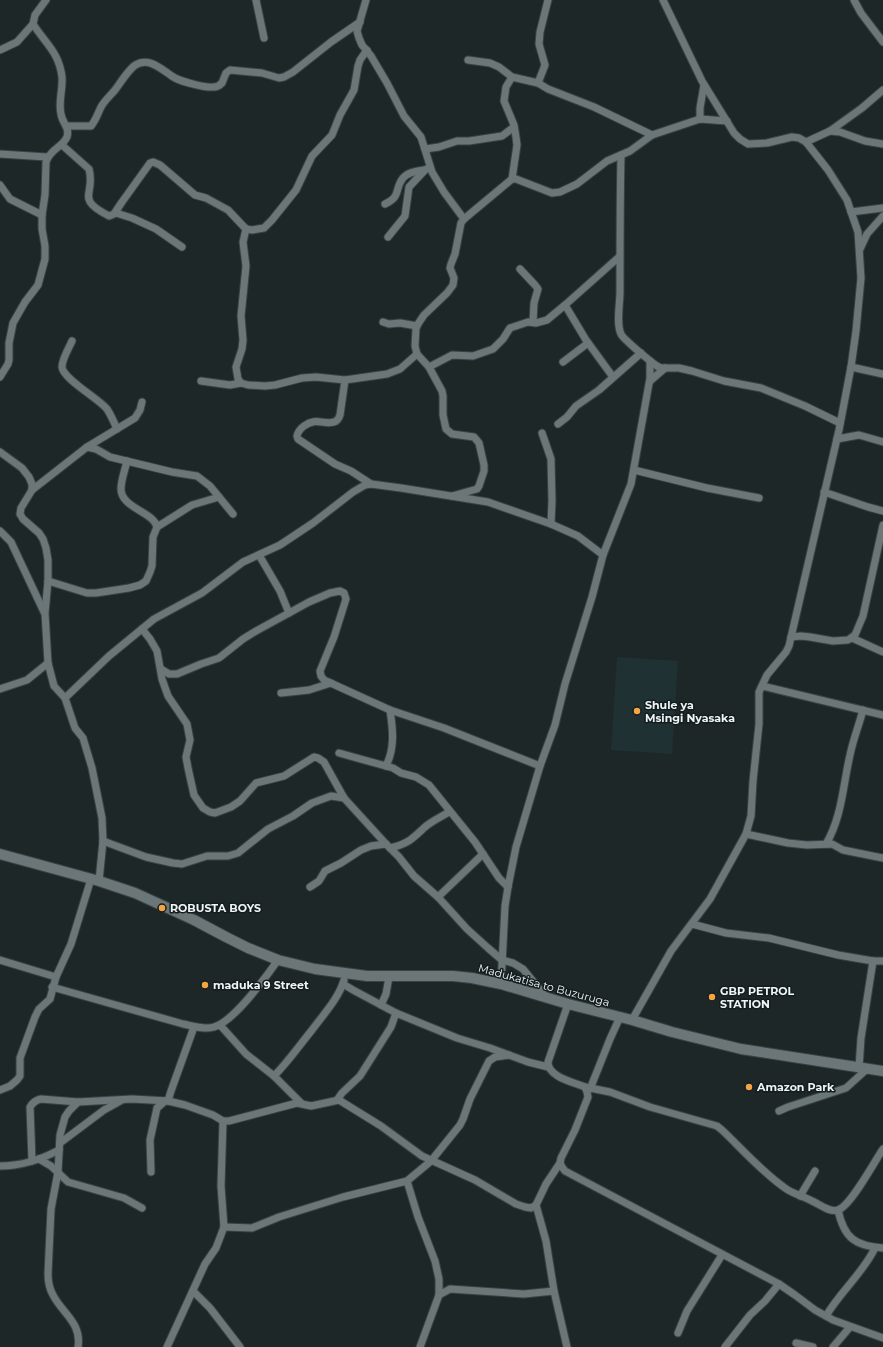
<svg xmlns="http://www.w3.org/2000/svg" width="883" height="1347" viewBox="0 0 883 1347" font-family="Montserrat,sans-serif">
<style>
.built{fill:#203134}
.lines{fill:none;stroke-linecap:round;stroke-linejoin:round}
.minor-casing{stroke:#3a4243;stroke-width:9}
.secondary-casing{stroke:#3a4243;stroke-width:12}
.minor{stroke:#6b7678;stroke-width:7}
.secondary{stroke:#6b7678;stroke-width:10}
.poi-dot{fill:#f3a443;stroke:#141d1f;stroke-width:1.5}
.labels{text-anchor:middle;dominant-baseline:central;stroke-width:3;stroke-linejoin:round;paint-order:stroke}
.poi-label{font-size:11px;font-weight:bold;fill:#eff5f6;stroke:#141d1f;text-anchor:start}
.street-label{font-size:11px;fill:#eff5f6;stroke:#141d1f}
</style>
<rect width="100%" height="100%" fill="#1d2728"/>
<!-- built -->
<polygon class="built" points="617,657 678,661 672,754 611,750"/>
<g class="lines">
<defs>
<g id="minor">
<polyline points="256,0 264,38"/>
<polyline points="366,0 357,31 359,38 362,45 371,56 387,83 404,116 421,137 432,172 444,192 464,219"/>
<polyline points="854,0 861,13 883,42"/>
<polyline points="0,50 17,42 33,24"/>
<polyline points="468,60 490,63 499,67 512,77 538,83 548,89 594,107 652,135"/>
<polyline points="538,83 545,65 539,44 540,32 548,0"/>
<polyline points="700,119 700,108 704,85"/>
<path d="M67,126H91C96,120 98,113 101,107C105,100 110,96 115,90C121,82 126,73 134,66C149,55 163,71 175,78C183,82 205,88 214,87C217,87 220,85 222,83L226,73L230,70L262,73L279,78L284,77L293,72L331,42L360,22"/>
<polyline points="830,131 840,132 865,141 883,144"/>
<polyline points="806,142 830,131 862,108 883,90"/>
<path d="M62,145L89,169C96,195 74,198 109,216L114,214L122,202L150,163L153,162L160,165L195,195L206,198L228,210L246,229L252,230L264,228L272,220L296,190L312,156L332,135L340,115L354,90L358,66L360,60L367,50"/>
<polyline points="425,149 439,147 457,141 469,141 502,136 514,127"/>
<polyline points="0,154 47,157"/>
<path d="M621,155C620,200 620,246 620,292C620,303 616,324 621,334C623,339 651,362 657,366L661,368H679L692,371L724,381L761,388L805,406L840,423"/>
<polyline points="512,179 517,145 516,137 514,125 504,101 506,87 512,77"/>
<polyline points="0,185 10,199 42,215"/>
<path d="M385,204C402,196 394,189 403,178C408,172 417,171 424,170"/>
<polyline points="851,212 883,208"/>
<polyline points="116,213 132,218 156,229 182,247"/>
<polyline points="246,229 243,242 246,266 241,316 243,340 242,349 236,367 238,379 241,383 248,385 265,386 275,385 302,378 316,377 345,380 387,374 400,369 417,354"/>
<polyline points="388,237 405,216 409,187 425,170 430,167"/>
<polyline points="860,249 867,234 883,216"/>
<polyline points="520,269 535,285 538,289 534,303 533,322"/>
<polyline points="565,305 586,340 613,377"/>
<polyline points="383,322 389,324 400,323 417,326"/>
<path d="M72,341C69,348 62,359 62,367C63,379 98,398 107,409C111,415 114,422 117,429"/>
<polyline points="563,362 588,343"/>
<polyline points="429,367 452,355 473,356 493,349 503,339 510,328 528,322 536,323 547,320 565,305 619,257"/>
<polyline points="851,367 883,374"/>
<path d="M0,377L8,364L9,360V343L13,323L25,302L38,285L45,259V246L42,229V215L45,195L46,162C51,148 62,148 67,137C70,127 62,123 61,114C58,102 63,90 62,77C59,52 45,43 33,24L35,15L46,0"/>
<path d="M345,380L340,415C339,418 338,421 334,422C323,425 316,417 304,426C300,429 298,431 297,436L298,439L335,464L351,471L371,484"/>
<polyline points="201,381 230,385 241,383"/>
<polyline points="650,381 665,368"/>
<polyline points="558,424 567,417 576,406 599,390 641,353"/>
<polyline points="542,433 551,459 552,501 551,524"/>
<polyline points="837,439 859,435 883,442"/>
<polyline points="87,447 135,418 140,410 142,402"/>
<polyline points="0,452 22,468 29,477 32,484 32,490 21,508 20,514 23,519 39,533 43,539 46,548 48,560 48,581 45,613 48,663 54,686 65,698 75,728 83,738 92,768 102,818 103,841 99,881"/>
<polyline points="634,470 707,488 759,498"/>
<polyline points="32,490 87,447 96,449 110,457 172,472 197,476 210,486 233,514"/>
<polyline points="824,492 868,507 883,511"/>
<polyline points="452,496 477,489 479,486 484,471 484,465 479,443 474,437 452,434 446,429 443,415 443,396 442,391 429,367 417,354 415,346 416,328 418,324 424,315 447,293 453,285 454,278 450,268 451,264 455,254 461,223 464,219 512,179 516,179 552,193 560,192 577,184 607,161 630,151 652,135 700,119 727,121"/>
<polyline points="157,527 192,505 219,497"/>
<polyline points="0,531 11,542 44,612"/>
<polyline points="259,555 280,591 289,613"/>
<path d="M48,581L87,593H96L129,588L140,585L146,581L150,572L152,566L153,537L157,527C154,512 121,508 121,489C121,480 125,470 127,461"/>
<polyline points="142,629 150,639 157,651 162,679 168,696 187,724 190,740 186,757 188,768 194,795 203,808 210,812 215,813 231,807 240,801 256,783 284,776 314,757 318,758 324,762 344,798 386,844 399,857 414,876 438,897 467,929 488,948 502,960 513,963 523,969 546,997"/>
<polyline points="791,637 801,636 810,637 833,641 848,640 855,635 863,616 883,525"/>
<polyline points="852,638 883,652"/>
<polyline points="161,669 169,674 177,674 201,664 219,658 243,639 256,631 309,602 330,593 340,591 344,593 346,599 334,637 320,671 321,676 324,680 390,710 444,728 540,766"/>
<polyline points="762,686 883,715"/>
<polyline points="0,689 27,680 48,663"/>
<polyline points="281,693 309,690 331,683"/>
<polyline points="65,698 109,656 154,619 202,593 243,562 280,545 313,523 353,492 365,485 371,484 401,488 488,502 551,524 578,536 603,555"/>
<polyline points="339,753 393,768 401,773 416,777 429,785 475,842 499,878 508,887"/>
<path d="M386,766C395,748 393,730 390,710"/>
<polyline points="746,834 788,843 807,845 832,844 843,850 883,858"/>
<polyline points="103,841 146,857 173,863 182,864 207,856 228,856 238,853 268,829 293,816 312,803 331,796 344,798"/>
<path d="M826,844C842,817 843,785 850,755C853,740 859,725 863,710"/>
<path d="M390,848C408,844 412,839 425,827C432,821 441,817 449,812"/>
<polyline points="310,887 319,881 325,871 341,863 361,850 371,846 386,844"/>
<polyline points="438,897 483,854"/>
<polyline points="692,924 726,933 769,938 838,955 873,961 883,961"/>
<polyline points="0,960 56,977"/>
<polyline points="343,984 353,990 396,1013 457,1038 490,1048 528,1062 548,1067"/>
<polyline points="501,984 505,906 508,887 516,847 540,766 555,725 565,684 592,597 603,555 631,484 650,378 650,361"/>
<path d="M52,987L183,1024C193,1026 204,1030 214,1027C233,1022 266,977 278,960"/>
<path d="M568,1004L548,1062C548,1077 573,1082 585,1087L587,1092L588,1097L575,1130L561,1158L560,1163L562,1167L565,1171L779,1284L795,1295L815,1310L833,1320L883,1338"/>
<polyline points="381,1005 386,994 389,977"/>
<polyline points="632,1020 671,951 710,899 746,834 751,816 753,781 759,724 759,692 767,675 786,652 789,646 795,620 839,430 851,367 856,331 861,278 858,232 847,200 828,170 806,142 799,138 792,137 767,143 748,144 740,139 734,133 702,81 663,0"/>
<polyline points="220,1025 246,1054 274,1076 301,1103"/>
<polyline points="859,1068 861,1038 873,961"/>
<path d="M274,1076C288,1062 299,1046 312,1030C323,1015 339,998 344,980"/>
<path d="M585,1087L610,1092L650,1107L717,1126L722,1130C742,1149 762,1172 785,1188C793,1194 803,1196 812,1201C819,1204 830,1213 838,1210C851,1206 874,1162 883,1149"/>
<polyline points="590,1089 610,1039 620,1017"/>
<polyline points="0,1090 10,1086 17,1080 20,1076 20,1058 35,1017 39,1009 50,999 56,977 71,944 91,879"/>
<polyline points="337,1100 342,1093 360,1076 391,1027 396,1013"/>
<polyline points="168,1101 171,1091 194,1027"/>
<polyline points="779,1111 788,1107 846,1088 867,1069"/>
<polyline points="60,1143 104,1110 122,1100"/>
<polyline points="39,1159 51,1166 68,1182 124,1198 142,1208"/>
<path d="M32,1161L30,1107C33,1102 36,1100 41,1099L78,1102"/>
<path d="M0,1166C20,1166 42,1159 59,1150"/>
<polyline points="151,1172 150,1140 157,1108 165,1101"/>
<polyline points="407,1181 418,1217 435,1261 439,1279 439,1295 420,1347"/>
<polyline points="800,1196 815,1171"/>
<polyline points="536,1205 546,1241 554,1291 567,1347"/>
<path d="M838,1210C844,1238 855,1246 883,1248"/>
<polyline points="224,1227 252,1228 279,1217 343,1197 407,1181 431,1161 460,1125 463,1119 470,1099 489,1061 495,1057 509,1055"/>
<polyline points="193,1291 210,1308 240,1347"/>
<polyline points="439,1295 450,1289 524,1294 554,1291"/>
<path d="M826,1316C840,1292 863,1273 875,1248"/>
<polyline points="678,1333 687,1311 722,1255"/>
<polyline points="796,1343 813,1347"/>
<path d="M78,1347C82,1323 62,1313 53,1295C49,1288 48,1281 48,1274L51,1209L58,1172L60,1135L65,1117L69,1111L78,1102L132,1099L168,1101L185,1105L213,1115L223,1121H229L297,1103L311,1106L339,1100L381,1126L422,1156L475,1180L516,1204L525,1207L531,1208L536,1205L546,1184L560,1163"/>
<polyline points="167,1347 205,1264 216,1248 224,1227 221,1186 223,1121"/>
<polyline points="725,1347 750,1315 765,1301 779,1284"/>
<polyline points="833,1347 850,1327"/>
</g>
<polyline id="secondary" points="0,854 99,881 135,893 194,920 226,937 248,948 278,960 315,969 367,976 453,976 472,978 501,984 568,1004 632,1020 672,1032 741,1049 883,1071"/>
</defs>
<!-- minor casing -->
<use href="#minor" class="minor-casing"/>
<!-- secondary casing -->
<use href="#secondary" class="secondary-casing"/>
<!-- minor -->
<use href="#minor" class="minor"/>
<!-- secondary -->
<use href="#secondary" class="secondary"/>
</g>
<!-- markers -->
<g class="poi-dot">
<circle cx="637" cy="711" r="4"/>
<circle cx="162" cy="908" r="4"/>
<circle cx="205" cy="985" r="4"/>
<circle cx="712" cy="997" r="4"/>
<circle cx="749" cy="1087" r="4"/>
</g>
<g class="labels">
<!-- poi labels -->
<g class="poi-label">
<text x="645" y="705">Shule ya<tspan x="645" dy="13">Msingi Nyasaka</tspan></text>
<text x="170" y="908">ROBUSTA BOYS</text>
<text x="213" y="985">maduka 9 Street</text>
<text x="720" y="991">GBP PETROL<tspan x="720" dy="13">STATION</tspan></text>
<text x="757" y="1087">Amazon Park</text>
</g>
<!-- street labels -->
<g class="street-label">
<text transform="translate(544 985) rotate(15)">Madukatisa to Buzuruga</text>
</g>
</g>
</svg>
